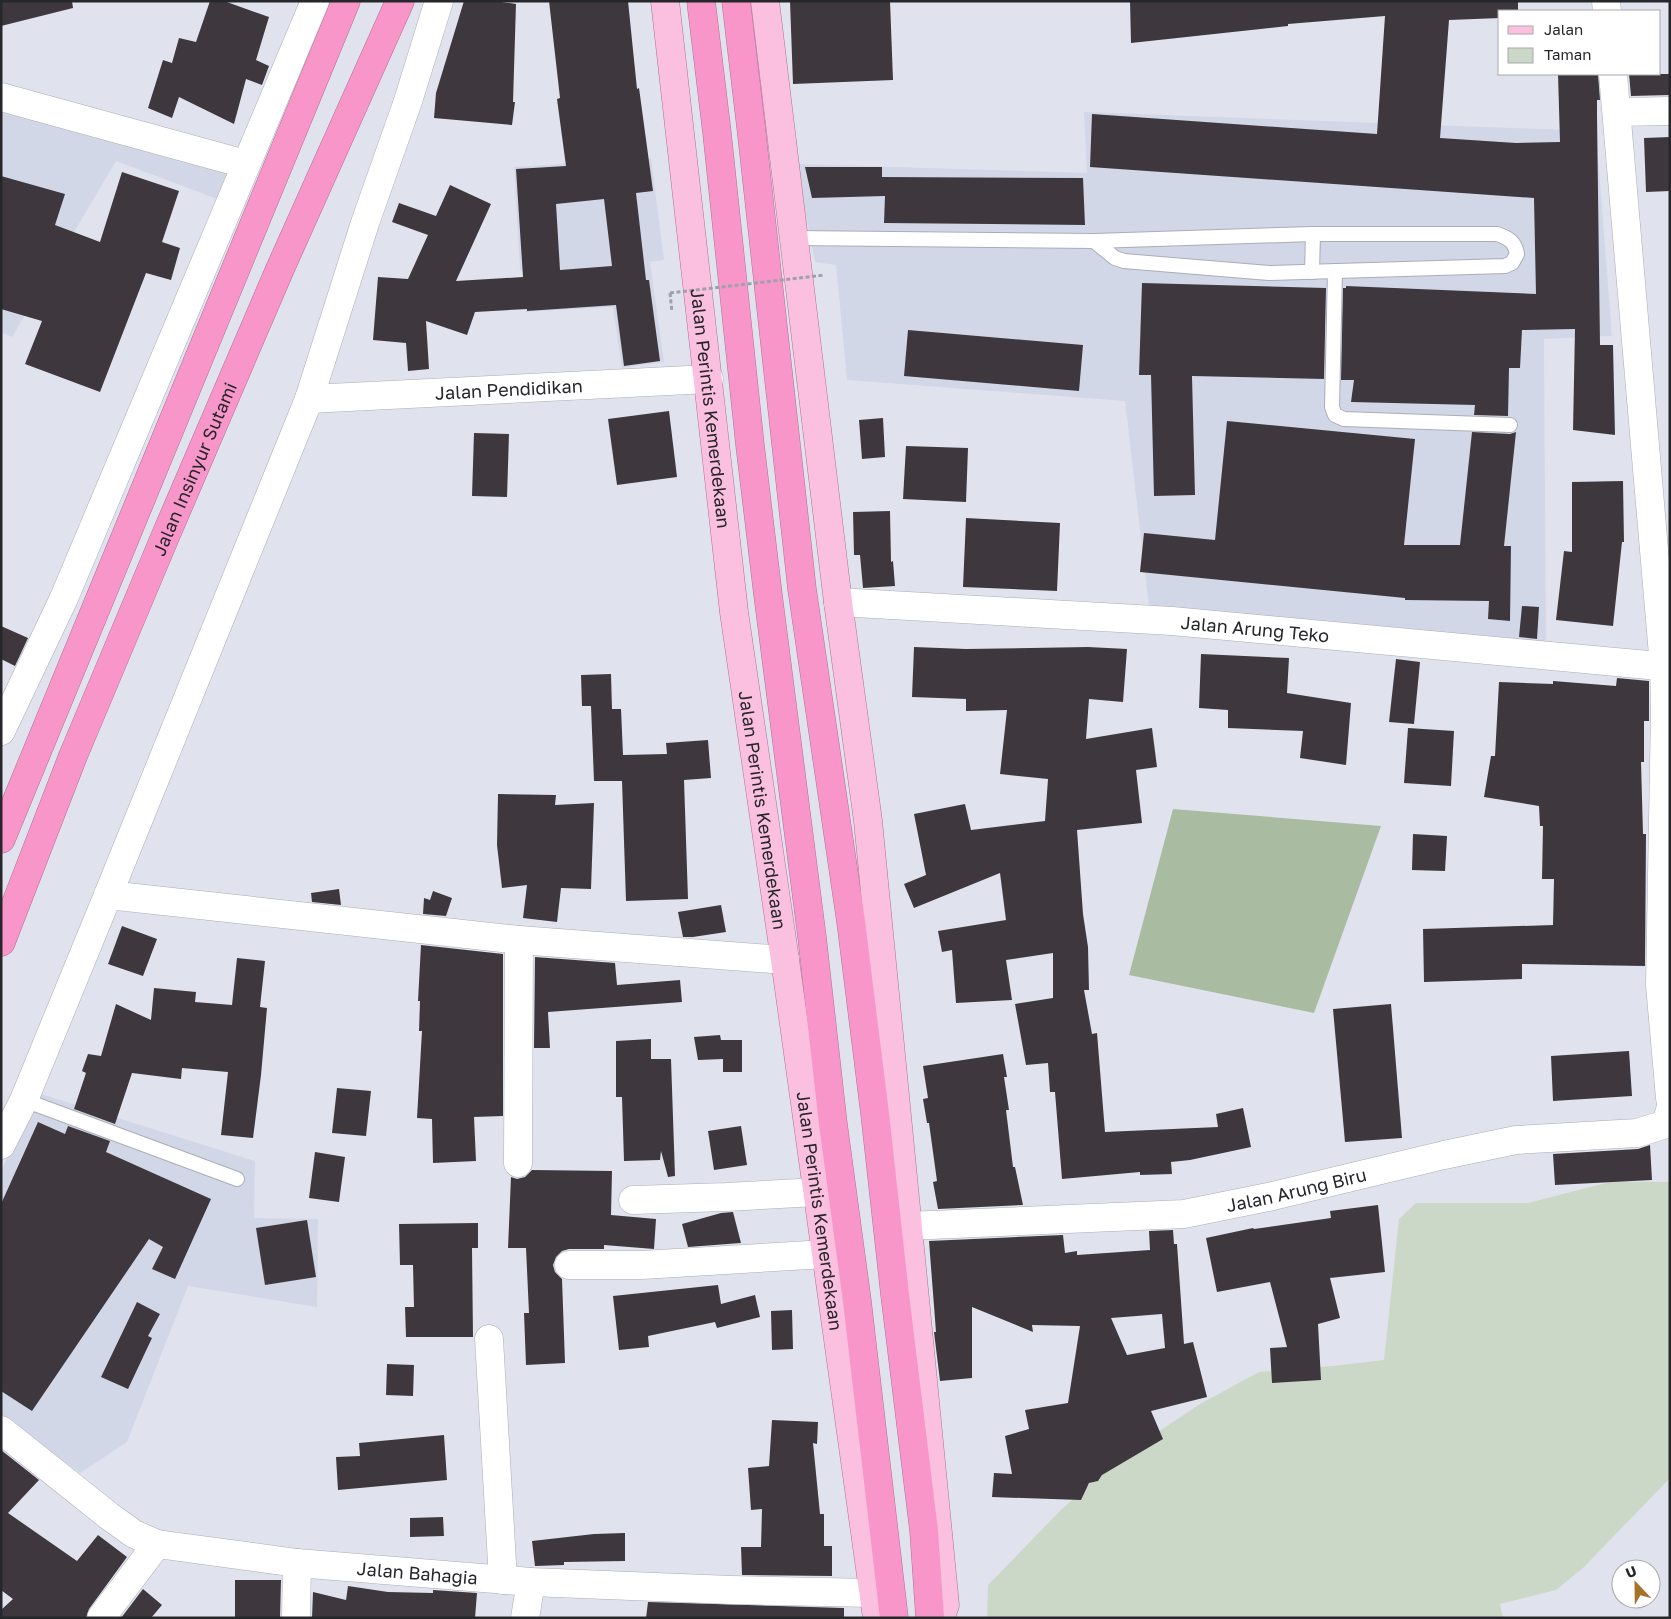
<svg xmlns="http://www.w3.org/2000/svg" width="1671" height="1619" viewBox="0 0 1671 1619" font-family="'Golos Text',sans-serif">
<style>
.built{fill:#d2d7e8}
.green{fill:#cbd8c7}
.forest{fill:#a9bca2}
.building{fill:#3e383e;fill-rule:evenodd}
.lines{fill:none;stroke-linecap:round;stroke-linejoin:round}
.lane-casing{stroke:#aaadb7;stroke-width:16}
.street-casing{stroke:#aaadb7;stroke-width:29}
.secondary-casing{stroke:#aaadb7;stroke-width:29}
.primary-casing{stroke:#af6f92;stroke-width:29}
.highway-casing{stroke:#af6f92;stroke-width:29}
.path{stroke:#9fa1aa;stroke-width:3;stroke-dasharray:4 2.5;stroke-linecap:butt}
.lane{stroke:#fff;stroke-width:14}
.street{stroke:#fff;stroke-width:28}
.secondary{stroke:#fff;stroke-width:28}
.primary{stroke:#fbc0df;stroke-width:28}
.highway{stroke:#f996c9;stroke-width:28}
.path-bridge{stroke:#9fa1aa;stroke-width:3;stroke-dasharray:4 2.5;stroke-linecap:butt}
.labels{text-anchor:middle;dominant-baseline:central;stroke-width:5;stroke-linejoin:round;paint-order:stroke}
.street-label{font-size:18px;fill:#26272b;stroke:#fff}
</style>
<rect width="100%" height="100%" fill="#e0e3ee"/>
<!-- built -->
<g class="built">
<polygon points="1,112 125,127 236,169 220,200 116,161 12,337 1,332"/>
<polygon points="1084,112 1596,131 1612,336 1544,339 1546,646 1149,607 1125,401 847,380 836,265 815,262 796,164 1087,173"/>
<polygon points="651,158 664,260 650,262 664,362 622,368 613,307 526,312 523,270 520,270 514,167"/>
<polygon points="38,1093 255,1161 254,1218 318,1219 317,1307 188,1286 127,1442 80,1473 1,1417 1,1171"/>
</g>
<!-- green -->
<polygon class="green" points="1610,1182 1670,1182 1670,1478 1583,1568 1556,1590 1500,1604 1503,1618 987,1618 988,1585 1060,1511 1116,1460 1200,1404 1259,1372 1333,1366 1384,1360 1399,1219 1416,1203 1528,1203"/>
<!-- forest -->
<polygon class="forest" points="1173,809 1381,826 1314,1013 1129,975"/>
<!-- building -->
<g class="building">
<polygon points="1,1 72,1 73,8 1,26"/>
<polygon points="210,1 224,1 269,17 256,60 269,66 262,85 246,79 234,124 179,97 172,118 148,108 163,60 172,63 179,38 196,42"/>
<polygon points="464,1 495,1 516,4 513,102 515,102 512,125 434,118 436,93"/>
<path d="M549,1H628L637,89L639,88L653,191L636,193L646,280H649L660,361L624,366L616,305L527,311V309L475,312L467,335L426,321L429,369L408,371L406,343L373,340L378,277L408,279L428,235L392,222L399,203L436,216L450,185L491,204L456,281L523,277L516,169L566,166L557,99L560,98ZM604,199L612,266L560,270L556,204Z"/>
<polygon points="790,1 890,1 893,80 793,84"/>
<polygon points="1130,1 1518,1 1518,11 1500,11 1500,18 1449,20 1440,138 1516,143 1560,142 1558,74 1598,74 1600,100 1597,100 1597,115 1600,345 1613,345 1615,435 1573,430 1575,329 1522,330 1520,368 1509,368 1508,416 1474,415 1475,405 1351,402 1354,380 1341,380 1343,288 1346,288 1346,286 1536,294 1534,198 1090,167 1092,114 1377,134 1385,16 1288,24 1288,26 1131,43"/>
<polygon points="1629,74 1670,74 1670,95 1631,96"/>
<polygon points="1670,137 1670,191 1646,192 1644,138"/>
<polygon points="805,167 882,167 882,177 1083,178 1085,225 884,223 885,196 812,198"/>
<polygon points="122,172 179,191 162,242 180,248 171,280 146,273 100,392 25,364 42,321 1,309 1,176 65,194 55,225 100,242"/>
<polygon points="1142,283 1326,288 1324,379 1192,376 1195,495 1154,496 1151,375 1139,375"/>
<polygon points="908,330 1083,345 1079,391 904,376"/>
<polygon points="669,411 677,477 617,485 608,419"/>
<polygon points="883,418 885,457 862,459 859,420"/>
<polygon points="1227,421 1415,439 1404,545 1460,545 1472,432 1510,434 1516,432 1504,546 1511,546 1510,621 1488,619 1489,601 1405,600 1405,598 1140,572 1144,533 1215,540"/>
<polygon points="474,433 509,434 507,497 472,496"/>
<polygon points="906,446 968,448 966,502 903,499"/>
<polygon points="1623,481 1624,542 1622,542 1613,626 1556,620 1564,551 1572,552 1572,482"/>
<polygon points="890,511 891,562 893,561 895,586 863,588 860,555 854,555 853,512"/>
<polygon points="966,518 1060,523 1057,591 963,587"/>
<polygon points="1522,606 1539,607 1537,639 1519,637"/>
<polygon points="1,626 28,638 15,666 1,659"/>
<polygon points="914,647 966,649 1088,647 1127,649 1123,702 1089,699 1086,739 1152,728 1157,767 1136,770 1142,823 1077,830 1083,914 1088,947 1089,990 1084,990 1092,1034 1097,1033 1105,1132 1218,1127 1216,1114 1243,1108 1251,1147 1190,1160 1171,1162 1172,1174 1140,1175 1140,1172 1062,1179 1055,1092 1050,1092 1048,1063 1026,1065 1015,1004 1053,998 1053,953 1006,960 1012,1000 956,1003 952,950 942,952 938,931 1006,920 1000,873 914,908 904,884 926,875 914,814 965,804 971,830 1045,821 1048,779 1000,774 1007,710 966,711 966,699 912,697"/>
<polygon points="1201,654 1289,658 1287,693 1351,703 1346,765 1300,758 1303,731 1228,728 1228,710 1199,708"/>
<polygon points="1396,659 1420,662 1414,724 1389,722"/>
<polygon points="611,674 612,709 621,709 623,755 667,754 666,743 708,740 711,778 684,780 688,899 626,901 622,781 594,781 591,706 582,706 581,675"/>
<polygon points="1617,678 1649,681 1649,721 1644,721 1644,762 1641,762 1643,834 1646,834 1645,966 1522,964 1522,979 1424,982 1423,929 1553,925 1554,879 1542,879 1543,826 1540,826 1539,806 1484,797 1491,756 1495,756 1499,682 1553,684 1553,681 1616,686"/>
<polygon points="1408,728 1454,731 1451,786 1404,783"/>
<polygon points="498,794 556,795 555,805 594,803 591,889 561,888 557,922 523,918 527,885 502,888 497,845"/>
<polygon points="1413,834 1447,836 1445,871 1412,870"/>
<polygon points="339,889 341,905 312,902 311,893"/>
<polygon points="433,891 452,898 446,916 423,914 424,898 430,900"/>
<polygon points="721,905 726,932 693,937 683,937 678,912"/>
<polygon points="122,926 157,939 143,976 108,964"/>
<polygon points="421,945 503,954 503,1116 474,1117 476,1161 433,1163 432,1119 417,1118 422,1031 419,1031 420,1001 418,1001"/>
<polygon points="535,957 615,963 617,985 680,980 682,1002 548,1012 550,1048 534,1048"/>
<polygon points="237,958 265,961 260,1007 267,1008 261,1075 253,1138 221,1135 228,1072 182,1068 181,1079 132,1073 115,1124 74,1109 86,1073 82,1071 88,1054 101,1056 116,1004 151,1020 154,988 196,992 195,1002 232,1005"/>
<polygon points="1391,1004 1402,1138 1345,1142 1333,1009"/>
<polygon points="720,1035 721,1040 742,1040 742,1072 723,1072 723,1059 698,1060 694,1037"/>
<polygon points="651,1039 651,1059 671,1059 675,1176 668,1177 661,1151 660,1160 624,1161 622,1097 616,1097 616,1041"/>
<polygon points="1629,1051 1632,1096 1553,1101 1551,1056"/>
<polygon points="1003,1054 1007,1077 1004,1077 1009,1110 1006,1110 1013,1167 1015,1167 1023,1205 938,1209 933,1182 937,1181 929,1123 927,1123 923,1099 928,1098 923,1066"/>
<polygon points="337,1088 371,1091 366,1136 332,1133"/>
<polygon points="38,1122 65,1134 68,1126 110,1141 106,1152 211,1199 175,1279 152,1269 163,1247 149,1239 32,1411 1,1391 1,1204"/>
<polygon points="741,1126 747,1165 714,1170 708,1131"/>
<polygon points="1650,1145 1652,1180 1555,1185 1553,1154 1638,1149"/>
<polygon points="315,1152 345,1157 339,1202 309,1198"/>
<polygon points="532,1170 612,1171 611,1215 656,1219 654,1249 604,1245 604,1249 569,1249 562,1251 556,1257 553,1265 555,1272 562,1279 565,1363 526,1365 524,1313 529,1313 526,1248 508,1248 511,1177 517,1179 525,1177"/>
<polygon points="1378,1205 1385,1272 1330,1278 1340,1318 1318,1324 1321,1380 1272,1383 1270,1348 1287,1347 1270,1282 1217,1292 1206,1238 1253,1228 1254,1229 1331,1218 1330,1211"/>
<polygon points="733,1212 741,1243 688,1247 682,1224 721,1213"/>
<polygon points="307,1220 316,1277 265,1285 256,1228"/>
<polygon points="478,1223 478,1248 472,1248 473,1337 406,1337 405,1307 414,1307 413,1265 400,1265 399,1224"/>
<path d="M1173,1230L1174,1244H1177L1184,1344L1193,1342L1207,1397L1151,1411L1163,1439L1102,1475L1098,1481L1089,1483L1081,1500L992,1497L994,1473L1012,1474L1005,1436L1029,1429L1025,1410L1068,1403L1080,1326L1032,1325L1033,1332L972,1307V1378L940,1381L934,1332H936L929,1241L1063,1235L1065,1253L1077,1251V1255L1150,1250L1149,1231ZM1162,1314L1165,1348L1127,1355L1111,1318Z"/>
<polygon points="718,1285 721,1304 755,1295 760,1317 717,1328 715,1322 648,1336 649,1347 619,1350 613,1296"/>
<polygon points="137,1302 160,1314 148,1336 152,1338 128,1389 101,1377"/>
<polygon points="792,1310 793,1349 772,1350 771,1311"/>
<polygon points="387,1364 414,1365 413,1396 386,1395"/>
<polygon points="772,1420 818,1422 817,1444 813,1443 820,1514 824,1514 824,1546 832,1546 832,1576 742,1575 741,1547 761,1547 762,1509 751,1510 748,1468 769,1466"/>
<polygon points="444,1435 447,1480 338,1490 336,1457 360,1456 359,1443"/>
<polygon points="1,1450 39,1480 8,1513 77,1561 98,1535 127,1557 89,1609 86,1618 1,1618 1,1610 13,1599 1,1590"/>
<polygon points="443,1517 444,1536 410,1537 410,1518"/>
<polygon points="625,1533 625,1561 564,1562 564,1565 535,1566 532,1541 594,1534"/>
<polygon points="235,1580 281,1580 280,1618 235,1618"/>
<polygon points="348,1586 388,1592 433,1593 433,1590 477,1593 475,1618 312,1618 313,1592 346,1600"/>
<polygon points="143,1589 162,1605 151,1618 121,1618"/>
<polygon points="648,1602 844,1608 844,1618 646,1618"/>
</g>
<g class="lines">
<defs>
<g id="lane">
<path d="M794,238L1094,241L1313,234H1497C1509,238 1515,242 1517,254L1512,263L1505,266L1269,273L1124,261L1115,258L1094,241"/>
<polyline points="1335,271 1332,407 1335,415 1344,419 1510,425"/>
<polyline points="1312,272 1313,234"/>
<polyline points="24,1100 237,1179"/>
</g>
<g id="street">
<polyline points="1606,1 1607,11"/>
<polyline points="1613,74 1664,666 1665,711 1660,985 1670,1098"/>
<polyline points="1,97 245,164"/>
<polyline points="1617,112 1670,111"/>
<path id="s1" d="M309,399L709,379"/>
<path id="s2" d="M838,602L1172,621L1670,667"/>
<polyline points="108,895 519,940 785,960"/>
<polyline points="518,1163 519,940"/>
<polyline points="633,1200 726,1197 817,1192"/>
<path id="s3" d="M908,1226L1184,1214L1273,1196L1444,1155L1516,1140L1637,1133L1663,1125L1667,1120L1670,1110"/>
<polyline points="569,1265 642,1265 826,1254"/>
<polyline points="489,1339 503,1580"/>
<path id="s4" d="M1,1430L109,1516L134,1534L157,1544L297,1563L531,1582L731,1590L873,1593"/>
<polyline points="101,1618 157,1544"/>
<polyline points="296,1618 297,1563"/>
<polyline points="525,1618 531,1582"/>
</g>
<g id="secondary">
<polyline points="1,731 64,598 315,1"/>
<polyline points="1,1145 24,1100 108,895 309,399 365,223 408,101 439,1"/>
</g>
<g id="primary">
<path id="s5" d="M665,1L734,612L785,960L877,1618"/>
<polyline points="765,1 838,602 868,821 945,1605 940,1618"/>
</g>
<g id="highway">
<polyline points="701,1 717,133 750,445 768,595 812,937 833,1124 857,1301 894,1618"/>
<polyline points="736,1 751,127 802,589 851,922 875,1114 895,1295 924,1531 930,1618"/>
<polyline points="1,839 346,1"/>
<path id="s6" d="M1,942L73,756L165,537L280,269L400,1"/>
</g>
</defs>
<!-- lane casing -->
<use href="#lane" class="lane-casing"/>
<!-- street casing -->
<use href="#street" class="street-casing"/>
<!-- secondary casing -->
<use href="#secondary" class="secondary-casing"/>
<!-- primary casing -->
<use href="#primary" class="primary-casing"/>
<!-- highway casing -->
<use href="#highway" class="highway-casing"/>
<!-- path -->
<polyline class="path" points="670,293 672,312"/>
<!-- lane -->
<use href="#lane" class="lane"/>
<!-- street -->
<use href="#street" class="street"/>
<!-- secondary -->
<use href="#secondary" class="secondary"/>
<!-- primary -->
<use href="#primary" class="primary"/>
<!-- highway -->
<use href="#highway" class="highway"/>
<!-- path-bridge -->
<polyline class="path-bridge" points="670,293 824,275"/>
</g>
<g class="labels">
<!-- street labels -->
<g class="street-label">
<text stroke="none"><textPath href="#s1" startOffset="200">Jalan Pendidikan</textPath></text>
<text stroke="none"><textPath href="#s5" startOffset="410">Jalan Perintis Kemerdekaan</textPath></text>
<text stroke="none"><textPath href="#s6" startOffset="511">Jalan Insinyur Sutami</textPath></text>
<text stroke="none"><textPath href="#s2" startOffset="418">Jalan Arung Teko</textPath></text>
<text stroke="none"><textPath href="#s5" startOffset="815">Jalan Perintis Kemerdekaan</textPath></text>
<text stroke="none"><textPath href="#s3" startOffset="391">Jalan Arung Biru</textPath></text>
<text stroke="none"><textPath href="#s5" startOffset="1220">Jalan Perintis Kemerdekaan</textPath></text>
<text stroke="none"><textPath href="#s4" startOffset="456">Jalan Bahagia</textPath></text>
</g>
</g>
<!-- border -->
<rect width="1671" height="1619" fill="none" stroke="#26272b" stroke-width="5"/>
<!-- legend -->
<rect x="1498" y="10" width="162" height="65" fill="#ffffff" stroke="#a8a9aa"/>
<rect x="1508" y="26" width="25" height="8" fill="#fbc0df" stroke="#a8a9aa"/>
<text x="1544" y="35" font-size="15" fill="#26272b">Jalan</text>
<rect x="1508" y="48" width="25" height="15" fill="#cbd8c7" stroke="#a8a9aa"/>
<text x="1544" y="60" font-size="15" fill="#26272b">Taman</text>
<!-- north arrow -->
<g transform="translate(1636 1584) rotate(338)"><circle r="24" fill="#ffffff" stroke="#a8a9aa"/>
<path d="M0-4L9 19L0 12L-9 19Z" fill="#a5722a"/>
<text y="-8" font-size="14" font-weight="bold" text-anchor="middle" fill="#26272b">U</text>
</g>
</svg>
